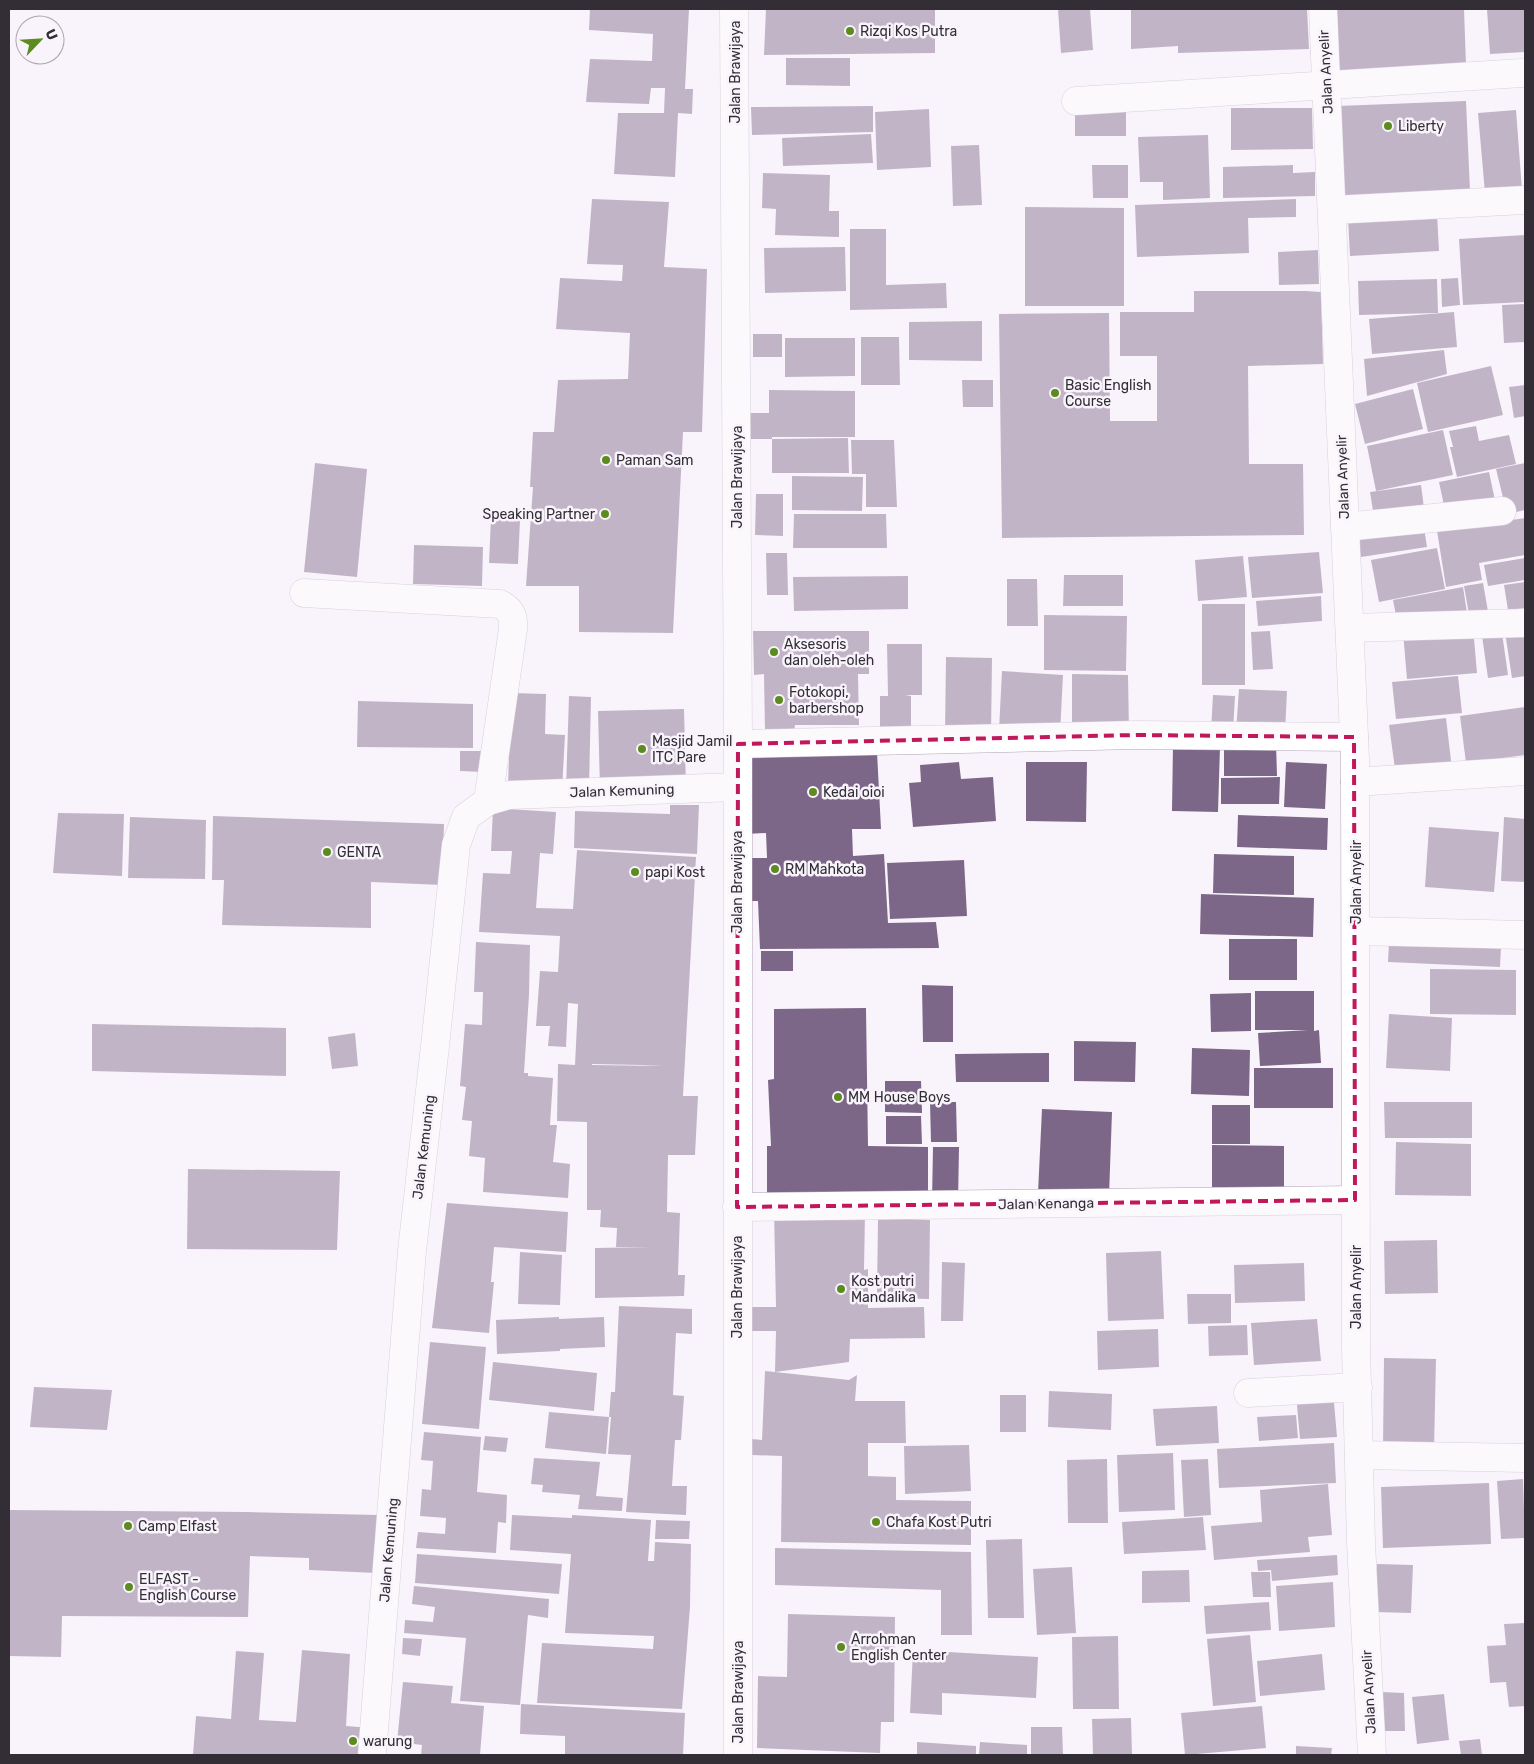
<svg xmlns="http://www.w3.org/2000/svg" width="1534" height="1764" viewBox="0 0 1534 1764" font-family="Rubik,sans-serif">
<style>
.building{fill:#7d6788;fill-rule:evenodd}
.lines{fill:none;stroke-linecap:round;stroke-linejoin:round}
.minor-casing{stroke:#b0a3b7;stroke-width:29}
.tertiary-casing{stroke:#b0a3b7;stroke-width:29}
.secondary-casing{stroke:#b0a3b7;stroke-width:29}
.minor{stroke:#fff;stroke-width:28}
.tertiary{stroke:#fff;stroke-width:28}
.secondary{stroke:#fff;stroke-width:28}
.marked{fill:none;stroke:#c2185b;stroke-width:4;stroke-dasharray:10 6;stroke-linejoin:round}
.poi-dot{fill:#5c8b1f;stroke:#f9f4fc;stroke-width:2}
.labels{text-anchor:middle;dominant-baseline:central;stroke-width:5;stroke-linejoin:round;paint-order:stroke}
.poi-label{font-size:14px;fill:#332e36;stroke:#f9f4fc;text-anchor:start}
.street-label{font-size:14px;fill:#332e36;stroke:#f9f4fc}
</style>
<rect width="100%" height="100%" fill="#f9f4fc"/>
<!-- building -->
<g class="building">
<polygon points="590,9 689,9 685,89 693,89 692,114 678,113 675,177 614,174 618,113 664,113 665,88 651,88 649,104 586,102 590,59 652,61 653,34 589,30"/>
<polygon points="766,9 935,9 935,53 764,55"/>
<polygon points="1058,9 1090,9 1093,50 1061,53"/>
<polygon points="1131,9 1307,9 1309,49 1178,53 1178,46 1131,49"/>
<polygon points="1334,9 1464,9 1466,65 1338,82"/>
<polygon points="1487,9 1525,9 1525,52 1490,54"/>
<polygon points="786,58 850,58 850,86 786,85"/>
<polygon points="1466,101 1470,191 1341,196 1338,106"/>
<polygon points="873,106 873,132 752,135 751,107"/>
<rect x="1075" y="108" width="51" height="28"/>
<polygon points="1231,108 1312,108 1313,149 1231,150"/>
<polygon points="929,109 931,167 877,170 875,112"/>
<polygon points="1516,110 1522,190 1485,193 1478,113"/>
<polygon points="871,134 873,163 783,166 782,138"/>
<polygon points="1208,135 1210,198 1163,200 1163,182 1140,182 1138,137"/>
<polygon points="979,145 982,205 953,206 951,146"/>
<polygon points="1092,165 1128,165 1128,198 1093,198"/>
<polygon points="1293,165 1293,173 1315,172 1315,196 1223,198 1223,167"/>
<polygon points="763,173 830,175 829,211 839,211 839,237 775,235 776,209 762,208"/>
<polygon points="592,199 669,202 664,267 707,269 702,432 683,432 673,633 579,632 579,586 526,586 533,487 530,487 533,432 554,432 558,380 628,379 630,333 556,329 560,278 622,281 623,265 587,264"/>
<polygon points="1296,199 1296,217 1248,218 1249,253 1137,257 1135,205"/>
<polygon points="1025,207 1124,208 1124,306 1025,306"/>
<polygon points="1437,214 1439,251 1350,256 1348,218"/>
<polygon points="850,229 886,229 886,285 946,283 947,308 850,310"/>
<polygon points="1525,235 1525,302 1463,305 1459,239"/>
<polygon points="845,247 846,291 765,293 764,248"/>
<polygon points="1318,250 1319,284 1279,285 1278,252"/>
<polygon points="1458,278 1460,305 1442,307 1441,279"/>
<polygon points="1437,279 1438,313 1359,315 1358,281"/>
<polygon points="1194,291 1306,291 1321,292 1323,364 1248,366 1249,464 1303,464 1304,535 1002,538 999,314 1109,313 1110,421 1157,421 1157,356 1120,356 1120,312 1194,312"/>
<polygon points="1525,304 1525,342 1504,343 1502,305"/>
<polygon points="1454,312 1457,347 1372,354 1369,319"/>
<polygon points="982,321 982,361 909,360 909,322"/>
<rect x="753" y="334" width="29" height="23"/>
<polygon points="861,337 899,337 900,385 861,385"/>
<polygon points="785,338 855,338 855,376 785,377"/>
<polygon points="1444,350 1447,374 1367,396 1364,359"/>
<polygon points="1491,366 1503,415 1428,432 1417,383"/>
<polygon points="962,380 993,380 993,407 963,407"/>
<polygon points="1525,385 1525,416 1514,418 1509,387"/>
<polygon points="1413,389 1423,429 1365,444 1355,404"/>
<polygon points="769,390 855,391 855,437 772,437 772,439 750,439 750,413 769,413"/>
<polygon points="1476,426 1479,441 1509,435 1516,464 1457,477 1450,447 1453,447 1449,431"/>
<polygon points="1443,430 1453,475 1376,491 1367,446"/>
<polygon points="848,438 849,473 772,473 772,439"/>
<polygon points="851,440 894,440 897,507 866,507 866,474 852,474"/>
<polygon points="315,463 367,469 357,577 304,572"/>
<polygon points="1525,463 1525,510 1507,514 1496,469"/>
<polygon points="1489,472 1496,505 1446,515 1439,482"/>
<polygon points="792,476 863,477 862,511 792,510"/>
<polygon points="1421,485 1425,516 1375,523 1370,492"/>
<polygon points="756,494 783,494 783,536 755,535"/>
<polygon points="794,514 886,514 887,548 793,548"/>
<polygon points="491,518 520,520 518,564 489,563"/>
<polygon points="1525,518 1525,555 1479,563 1482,580 1446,587 1437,531"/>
<polygon points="1423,521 1427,547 1361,557 1357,532"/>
<polygon points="414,545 483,547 482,586 413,584"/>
<polygon points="1437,548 1445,589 1379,602 1371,560"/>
<polygon points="1319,552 1323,593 1252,598 1248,557"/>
<polygon points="766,553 787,553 788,595 767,595"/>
<polygon points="1243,556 1247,597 1198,601 1195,560"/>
<polygon points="1525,558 1525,580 1488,586 1484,565"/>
<polygon points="1064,575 1123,575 1123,606 1063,606"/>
<polygon points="908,576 908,609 794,611 793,577"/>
<polygon points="1007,579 1037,579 1038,626 1007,626"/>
<polygon points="1525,582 1525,608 1508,610 1504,585"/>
<polygon points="1483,583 1489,617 1470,620 1464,586"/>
<polygon points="1463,587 1467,613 1398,626 1393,600"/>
<polygon points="1321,596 1322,621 1258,626 1256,601"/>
<rect x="1202" y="604" width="43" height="81"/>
<polygon points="1044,615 1127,616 1126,671 1044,670"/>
<polygon points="1473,627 1477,673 1407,679 1403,632"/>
<polygon points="1525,629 1525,676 1512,678 1505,632"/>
<polygon points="753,631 869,631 869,674 858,674 859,725 795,725 794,732 765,732 764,674 754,675"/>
<polygon points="1270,631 1273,669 1253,670 1251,632"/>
<polygon points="1502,633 1508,675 1488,678 1482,636"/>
<polygon points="887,644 922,644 922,695 905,695 911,696 911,730 880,731 880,696 888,696"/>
<polygon points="946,657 992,658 991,736 945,735"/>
<polygon points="1002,671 1063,675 1060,734 999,730"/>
<polygon points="1072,674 1128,675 1129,732 1072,732"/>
<polygon points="1458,676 1462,713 1396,719 1392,682"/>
<polygon points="1239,689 1287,691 1285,733 1236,731"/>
<polygon points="511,693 546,694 545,734 565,735 562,790 508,787"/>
<polygon points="1213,695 1235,696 1233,732 1211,731"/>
<polygon points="569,696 591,697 589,789 566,789"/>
<polygon points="358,701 473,704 473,748 357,747"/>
<polygon points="1525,707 1525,755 1466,763 1460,716"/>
<polygon points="684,709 686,788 600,789 598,711"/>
<polygon points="1446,718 1452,769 1396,776 1389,725"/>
<polygon points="1276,743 1277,776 1224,776 1224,744"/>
<polygon points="1173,744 1220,746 1218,812 1172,811"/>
<polygon points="460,751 483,751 483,772 460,771"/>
<polygon points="877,752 881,829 852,829 853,856 884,854 888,923 936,922 939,948 760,949 758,901 749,901 749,858 767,858 766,833 746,834 747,755"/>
<polygon points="959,762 961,779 993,777 996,821 913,827 909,783 921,782 920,765"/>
<polygon points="1026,762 1087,762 1086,822 1026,821"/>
<polygon points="1286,762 1327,764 1325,809 1284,807"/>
<polygon points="1280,777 1279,804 1221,804 1221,778"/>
<polygon points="670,805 699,805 697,854 574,848 575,811 670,814"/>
<path d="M493,808L556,812L553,854L540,853L536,908L573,909L577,850L696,857L683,1096H698L695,1155H668L667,1212L680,1213L678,1275H685L684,1296L595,1298V1248L651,1247H616L617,1228L600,1227L601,1210H587V1122L557,1121L558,1064L575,1065L578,1004L568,1003L566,1047L548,1046L550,1026H536L540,971L558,972L560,936L479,932L483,873L510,874L512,851H491ZM592,1064L642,1065L664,1066L592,1065Z"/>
<polygon points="58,813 124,814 122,876 53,873"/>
<polygon points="1238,815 1328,818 1327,850 1237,847"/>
<polygon points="213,816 444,824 442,885 371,882 371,928 222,925 224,880 212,880"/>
<polygon points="130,817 206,820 205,879 128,878"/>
<polygon points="1504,817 1525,819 1525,882 1501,881"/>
<polygon points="1429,827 1499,832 1494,892 1425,887"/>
<polygon points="1214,854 1294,856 1294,895 1213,893"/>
<polygon points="964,860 967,916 890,919 887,863"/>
<polygon points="1201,894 1314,898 1313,937 1200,934"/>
<rect x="1229" y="939" width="68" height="41"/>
<polygon points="476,942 530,945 529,995 524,1073 528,1073 528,1076 553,1078 550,1125 557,1125 553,1162 570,1164 568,1198 483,1192 485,1158 469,1156 472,1121 462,1120 466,1087 460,1086 465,1024 482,1025 483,992 474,992"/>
<polygon points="1389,942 1501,947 1500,967 1388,962"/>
<rect x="761" y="951" width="32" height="20"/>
<polygon points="1430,969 1516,970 1516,1015 1430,1014"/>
<polygon points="922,985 953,986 953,1042 923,1042"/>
<polygon points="1255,991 1314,991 1314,1031 1319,1030 1321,1063 1260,1066 1258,1033 1308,1030 1255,1030"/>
<polygon points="1251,993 1251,1031 1211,1032 1210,994"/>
<polygon points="866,1008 868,1146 928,1147 928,1205 767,1204 767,1146 771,1146 768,1080 774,1079 774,1009"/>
<polygon points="1389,1014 1452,1018 1450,1071 1386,1068"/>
<polygon points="92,1024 286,1028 286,1076 92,1071"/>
<polygon points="355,1033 358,1066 332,1069 328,1037"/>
<polygon points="1074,1041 1136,1042 1135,1082 1074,1081"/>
<polygon points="1192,1048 1250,1050 1249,1096 1191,1094"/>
<polygon points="1049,1053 1049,1082 956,1082 955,1054"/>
<rect x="1254" y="1068" width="79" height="40"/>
<polygon points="885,1081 921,1081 922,1113 885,1112"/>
<polygon points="930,1102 956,1102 957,1142 931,1142"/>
<polygon points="1384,1102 1472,1102 1472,1138 1385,1138"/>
<rect x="1212" y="1105" width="38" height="39"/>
<polygon points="1042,1109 1112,1112 1109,1196 1038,1193"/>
<polygon points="886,1116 921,1116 922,1144 886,1144"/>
<polygon points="1396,1142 1471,1144 1471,1196 1395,1195"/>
<polygon points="1212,1145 1284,1146 1284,1188 1212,1187"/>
<polygon points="933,1147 959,1147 958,1203 932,1202"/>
<polygon points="188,1169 340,1171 337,1250 187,1249"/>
<polygon points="447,1203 568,1212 566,1252 494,1247 491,1282 494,1282 489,1333 432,1328"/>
<polygon points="774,1209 865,1213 864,1270 868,1269 868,1308 924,1307 925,1338 850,1339 849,1362 775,1372 849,1380 857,1375 855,1401 905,1401 906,1443 868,1443 868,1476 896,1477 896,1500 971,1501 971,1545 781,1542 782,1456 752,1455 752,1439 762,1440 765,1371 775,1372 776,1331 748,1331 748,1307 776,1307"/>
<polygon points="878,1218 930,1220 929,1299 877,1298"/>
<polygon points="1437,1240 1438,1293 1385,1294 1384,1241"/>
<polygon points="1161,1251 1164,1319 1108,1321 1106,1253"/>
<polygon points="520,1252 562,1255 560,1305 518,1304"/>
<polygon points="942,1262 965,1263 963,1321 941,1321"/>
<polygon points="1304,1263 1305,1301 1235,1303 1234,1265"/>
<polygon points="1187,1294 1231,1294 1231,1323 1188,1324"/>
<polygon points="619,1306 692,1309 692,1334 676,1333 673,1395 684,1396 681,1440 675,1440 672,1486 687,1486 686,1515 626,1512 631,1455 608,1454 611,1417 609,1417 606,1454 545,1448 549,1412 609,1417 611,1392 615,1392"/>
<polygon points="559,1317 559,1319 604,1317 605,1347 560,1349 560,1351 497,1354 496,1320"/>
<polygon points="1317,1319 1321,1361 1254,1365 1251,1323"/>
<polygon points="1247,1325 1248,1355 1209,1356 1208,1326"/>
<polygon points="1158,1329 1159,1367 1098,1370 1097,1331"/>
<polygon points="430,1342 486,1347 479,1429 422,1424"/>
<polygon points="1384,1358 1436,1359 1434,1449 1383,1447"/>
<polygon points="493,1362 597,1373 594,1411 489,1400"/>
<polygon points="34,1387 112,1390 107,1430 30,1427"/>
<polygon points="1049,1391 1112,1394 1111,1430 1048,1427"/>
<polygon points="1333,1391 1337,1437 1300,1439 1296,1394"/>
<rect x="1000" y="1395" width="26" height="37"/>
<polygon points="1217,1406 1219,1443 1156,1446 1153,1409"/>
<polygon points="1296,1415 1298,1438 1259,1441 1257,1417"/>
<polygon points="424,1432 481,1437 477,1492 507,1495 506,1523 498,1522 496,1553 416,1548 418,1532 445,1534 446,1518 420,1516 422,1489 431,1490 433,1461 421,1460"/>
<polygon points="485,1436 508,1438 506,1452 483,1450"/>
<polygon points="1334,1443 1336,1483 1219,1488 1217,1449"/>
<polygon points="969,1445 971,1491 905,1494 904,1446"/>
<polygon points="1173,1453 1175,1510 1119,1512 1117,1455"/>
<polygon points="534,1458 600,1462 596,1496 623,1498 622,1511 578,1509 580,1495 542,1492 543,1485 531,1484"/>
<polygon points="1107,1459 1108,1523 1068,1523 1067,1460"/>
<polygon points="1208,1459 1211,1515 1184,1517 1181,1460"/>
<polygon points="1523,1479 1525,1538 1501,1539 1497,1481"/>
<polygon points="1489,1483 1491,1544 1383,1548 1381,1487"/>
<polygon points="1328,1484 1332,1535 1308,1537 1310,1552 1214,1560 1211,1526 1262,1522 1260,1490"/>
<polygon points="9,1510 248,1512 378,1515 377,1573 309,1570 309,1558 250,1556 248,1617 62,1616 61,1657 9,1656"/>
<polygon points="512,1515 572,1518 572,1515 651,1520 648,1561 654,1561 655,1542 691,1544 690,1607 682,1709 537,1703 542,1643 653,1649 654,1636 565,1633 571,1554 510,1550"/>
<polygon points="1203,1517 1206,1550 1124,1554 1122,1522"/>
<polygon points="656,1520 690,1521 689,1539 655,1539"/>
<polygon points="1022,1539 1024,1618 988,1618 986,1540"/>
<polygon points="775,1548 971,1552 972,1635 941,1635 941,1590 775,1585"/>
<polygon points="417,1554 562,1564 559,1594 415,1583"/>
<polygon points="1337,1555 1338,1575 1272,1581 1271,1570 1258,1571 1257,1560"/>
<polygon points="1377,1564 1413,1565 1411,1613 1375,1612"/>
<polygon points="1072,1567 1076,1633 1037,1635 1033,1569"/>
<polygon points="1189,1570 1190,1602 1142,1603 1142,1571"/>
<polygon points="1251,1572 1270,1572 1271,1597 1253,1597"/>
<polygon points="1333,1582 1335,1627 1279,1631 1276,1586"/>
<polygon points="414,1586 549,1599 548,1618 528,1615 520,1705 460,1701 466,1638 404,1633 405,1620 433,1622 435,1607 412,1604"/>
<polygon points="1269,1602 1271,1630 1206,1634 1204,1606"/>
<polygon points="788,1614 895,1617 894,1722 881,1722 880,1753 757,1748 758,1676 787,1677"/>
<polygon points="1525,1623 1525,1706 1509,1707 1506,1682 1490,1683 1487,1646 1506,1645 1504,1624"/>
<polygon points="1250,1635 1256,1702 1213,1706 1207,1639"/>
<polygon points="1118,1636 1119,1709 1073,1709 1072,1637"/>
<polygon points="403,1638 422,1639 420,1656 402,1654"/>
<polygon points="302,1650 350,1654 346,1726 371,1728 369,1755 193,1755 196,1716 231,1719 236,1651 264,1653 259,1720 296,1722"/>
<polygon points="913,1650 1038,1657 1036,1698 942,1693 942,1715 910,1713"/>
<polygon points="1322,1654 1325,1690 1260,1696 1257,1661"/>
<polygon points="403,1682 453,1686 451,1703 484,1706 480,1755 421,1755 422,1745 397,1742"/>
<polygon points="1381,1692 1404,1693 1405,1731 1382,1731"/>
<polygon points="1444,1694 1449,1740 1417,1744 1412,1697"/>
<polygon points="521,1704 685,1713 683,1755 565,1755 565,1736 520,1734"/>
<polygon points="1262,1706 1266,1748 1185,1755 1181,1713"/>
<polygon points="1131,1718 1132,1755 1093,1755 1092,1719"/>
<polygon points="1031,1727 1062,1727 1063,1755 1031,1755"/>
<polygon points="1480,1739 1482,1755 1461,1755 1459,1741"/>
<polygon points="917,1742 976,1746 976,1755 917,1755"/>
<polygon points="980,1742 1027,1745 1027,1755 979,1755"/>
<polygon points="1296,1746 1332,1748 1331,1755 1296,1755"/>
</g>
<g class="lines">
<defs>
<g id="minor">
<polyline points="1076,101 1522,73"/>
<polyline points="1333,210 1525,200"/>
<polyline points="1345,527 1502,511"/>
<path d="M304,593L500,604C511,610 514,616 513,629L488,801"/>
<polyline points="1350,628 1525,623"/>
<polyline points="738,744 1136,735 1354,737"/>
<polyline points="1355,782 1525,771"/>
<polyline points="1356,931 1525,935"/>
<polyline points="737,1207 1355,1200"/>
<polyline points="1248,1393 1358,1387"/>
<polyline points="1359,1455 1525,1458"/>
<polyline points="372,1755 412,1251 436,1037 456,845 466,817 488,801 509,795 737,787"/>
</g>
<polyline id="tertiary" points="1323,9 1355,760 1356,1347 1361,1543 1372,1755"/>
<polyline id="secondary" points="734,9 738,744 738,1755"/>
</defs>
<!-- minor casing -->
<use href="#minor" class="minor-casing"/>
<!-- tertiary casing -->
<use href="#tertiary" class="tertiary-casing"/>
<!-- secondary casing -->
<use href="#secondary" class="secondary-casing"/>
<!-- minor -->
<use href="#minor" class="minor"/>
<!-- tertiary -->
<use href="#tertiary" class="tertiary"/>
<!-- secondary -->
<use href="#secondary" class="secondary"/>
</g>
<!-- marked area -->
<path d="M0 0H1534V1764H0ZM1136,735L1354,737L1355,1200L737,1207L738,744Z" fill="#f9f4fc" fill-opacity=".55" fill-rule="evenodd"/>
<path class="marked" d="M1136,735L1354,737L1355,1200L737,1207L738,744Z"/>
<!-- markers -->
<g class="poi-dot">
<circle cx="850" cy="31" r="5"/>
<circle cx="1388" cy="126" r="5"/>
<circle cx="1055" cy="393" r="5"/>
<circle cx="606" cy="460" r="5"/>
<circle cx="605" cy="514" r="5"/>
<circle cx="774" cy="652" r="5"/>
<circle cx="779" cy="700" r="5"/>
<circle cx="642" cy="749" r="5"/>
<circle cx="813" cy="792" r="5"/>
<circle cx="327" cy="852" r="5"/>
<circle cx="775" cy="869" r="5"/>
<circle cx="635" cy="872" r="5"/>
<circle cx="838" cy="1097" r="5"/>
<circle cx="841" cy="1289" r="5"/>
<circle cx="876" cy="1522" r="5"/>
<circle cx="128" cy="1526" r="5"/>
<circle cx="129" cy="1587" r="5"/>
<circle cx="841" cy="1647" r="5"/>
<circle cx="353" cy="1741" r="5"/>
</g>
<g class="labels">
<!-- poi labels -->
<g class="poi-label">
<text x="860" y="31">Rizqi Kos Putra</text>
<text x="1398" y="126">Liberty</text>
<text x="1065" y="385">Basic English<tspan x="1065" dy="16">Course</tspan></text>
<text x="616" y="460">Paman Sam</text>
<text x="595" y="514" text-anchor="end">Speaking Partner</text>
<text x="784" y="644">Aksesoris<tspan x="784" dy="16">dan oleh-oleh</tspan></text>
<text x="789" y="692">Fotokopi,<tspan x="789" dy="16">barbershop</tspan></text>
<text x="652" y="741">Masjid Jamil<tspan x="652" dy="16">ITC Pare</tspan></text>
<text x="823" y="792">Kedai oioi</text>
<text x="337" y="852">GENTA</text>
<text x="785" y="869">RM Mahkota</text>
<text x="645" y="872">papi Kost</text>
<text x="848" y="1097">MM House Boys</text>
<text x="851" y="1281">Kost putri<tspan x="851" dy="16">Mandalika</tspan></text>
<text x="886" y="1522">Chafa Kost Putri</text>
<text x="138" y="1526">Camp Elfast</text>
<text x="139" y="1579">ELFAST -<tspan x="139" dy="16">English Course</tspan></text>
<text x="851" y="1639">Arrohman<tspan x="851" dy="16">English Center</tspan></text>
<text x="363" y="1741">warung</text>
</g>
<!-- street labels -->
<g class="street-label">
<text transform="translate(735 72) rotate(-90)">Jalan Brawijaya</text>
<text transform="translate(1326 72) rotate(-93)">Jalan Anyelir</text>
<text transform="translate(737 477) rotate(-90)">Jalan Brawijaya</text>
<text transform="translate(1343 477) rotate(-92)">Jalan Anyelir</text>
<text transform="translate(622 791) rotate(-2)">Jalan Kemuning</text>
<text transform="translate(737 882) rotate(-90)">Jalan Brawijaya</text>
<text transform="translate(1356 882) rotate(-90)">Jalan Anyelir</text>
<text transform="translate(424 1147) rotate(-83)">Jalan Kemuning</text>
<text transform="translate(1046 1204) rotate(-1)">Jalan Kenanga</text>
<text transform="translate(737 1287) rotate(-90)">Jalan Brawijaya</text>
<text transform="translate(1356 1287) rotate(-90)">Jalan Anyelir</text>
<text transform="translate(389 1550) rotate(-85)">Jalan Kemuning</text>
<text transform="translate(738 1692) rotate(-90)">Jalan Brawijaya</text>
<text transform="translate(1369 1692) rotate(-93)">Jalan Anyelir</text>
</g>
</g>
<!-- border -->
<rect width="1534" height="1764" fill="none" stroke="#332e36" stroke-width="20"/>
<!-- north arrow -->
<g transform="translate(40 40) rotate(65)"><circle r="24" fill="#f9f4fc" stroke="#aaa5ad"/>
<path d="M0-4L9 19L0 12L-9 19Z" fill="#5c8b1f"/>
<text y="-8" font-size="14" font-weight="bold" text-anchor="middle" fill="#332e36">U</text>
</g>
</svg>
